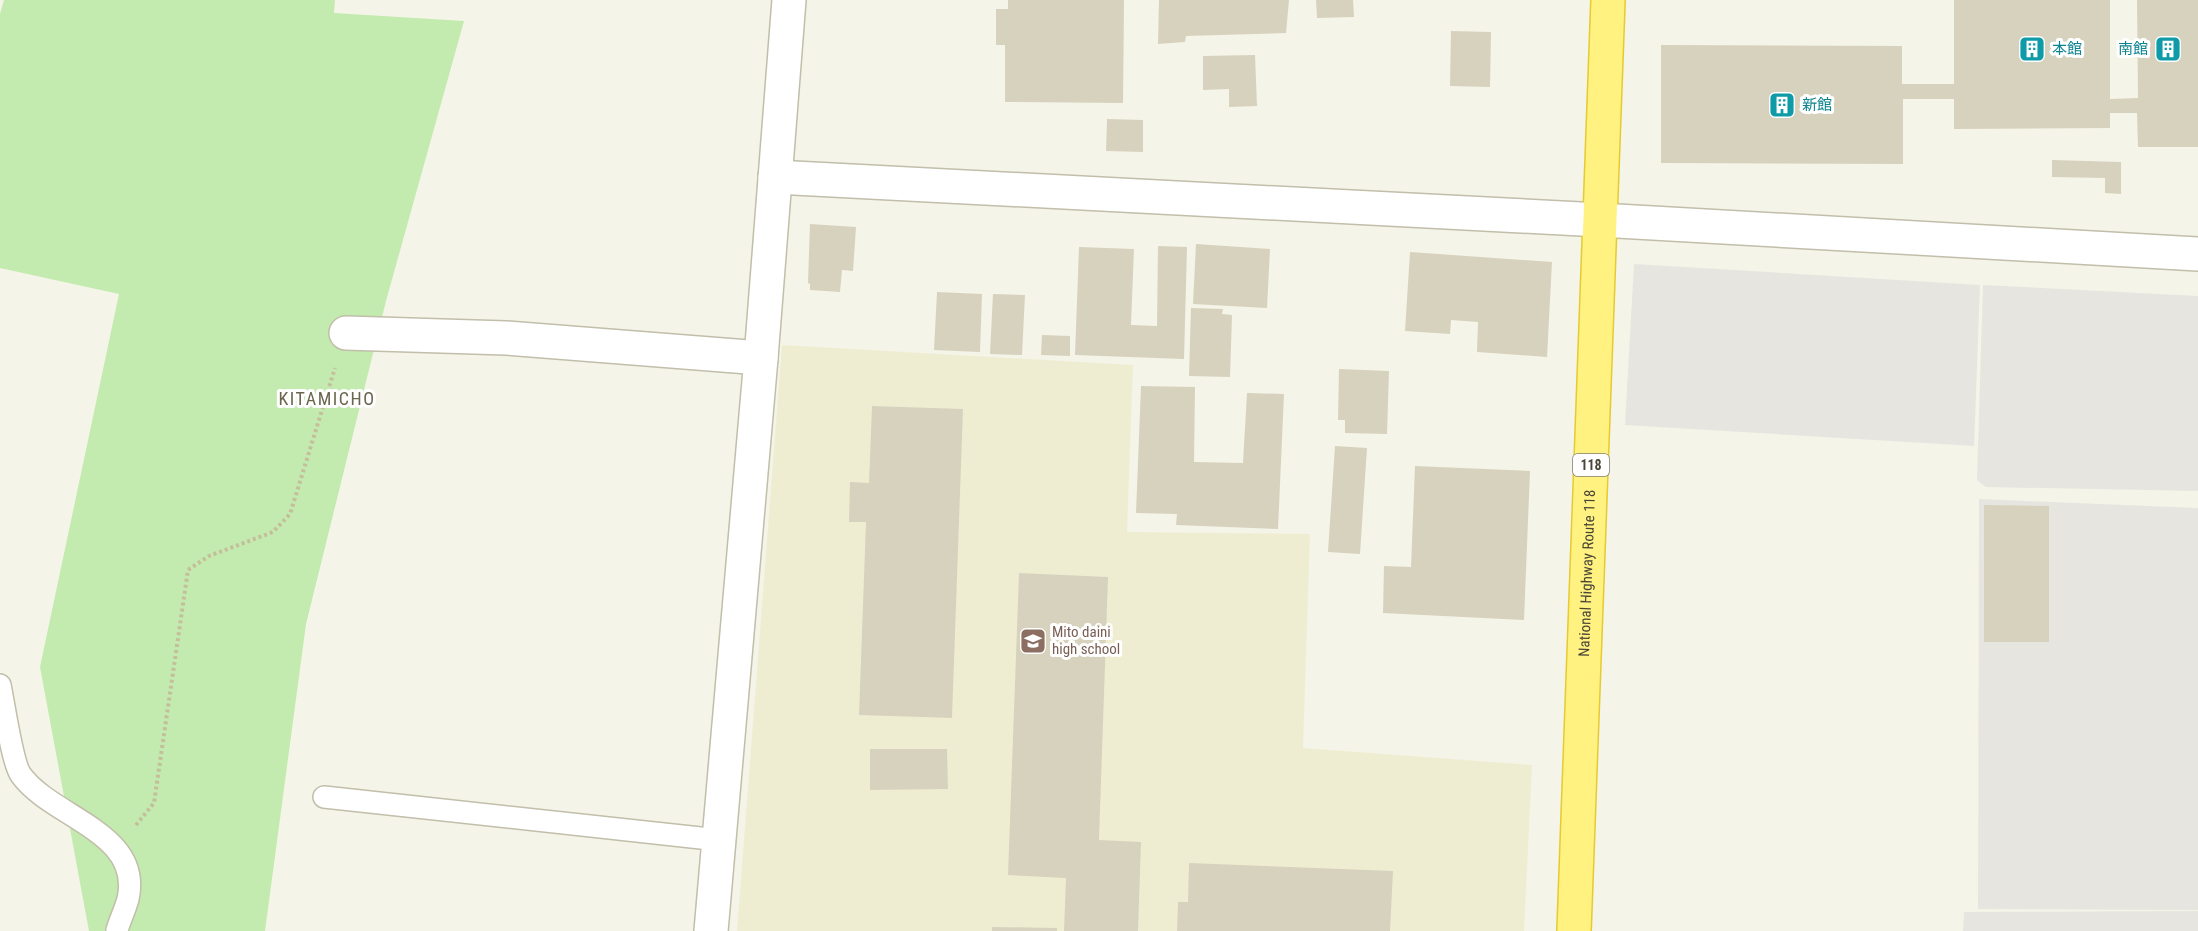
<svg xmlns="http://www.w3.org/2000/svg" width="2198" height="931" viewBox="0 0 2198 931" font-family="'Roboto Condensed','Noto Sans JP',sans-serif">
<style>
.education{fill:#efedd1}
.green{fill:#c3ebaf}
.parking{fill:#e6e5e0}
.building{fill:#d7d2bd}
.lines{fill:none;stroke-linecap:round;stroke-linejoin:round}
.service-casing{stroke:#c1beaa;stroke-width:24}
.minor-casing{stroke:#c1beaa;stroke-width:36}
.tertiary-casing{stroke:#c1beaa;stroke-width:36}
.trunk-casing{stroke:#e6ca31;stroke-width:36}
.path{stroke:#c4be9a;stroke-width:4;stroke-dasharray:3 3;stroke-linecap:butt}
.service{stroke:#fff;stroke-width:21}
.minor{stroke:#fff;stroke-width:33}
.tertiary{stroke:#fff;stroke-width:33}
.trunk{stroke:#fff280;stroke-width:33}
.labels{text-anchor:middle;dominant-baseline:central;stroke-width:6;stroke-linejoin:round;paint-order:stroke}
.shield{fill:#fff;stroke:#807d72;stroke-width:1.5}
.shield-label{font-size:14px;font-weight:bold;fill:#494536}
.culture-label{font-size:15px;fill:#0d838f;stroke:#fff;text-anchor:start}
.street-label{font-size:15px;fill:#494536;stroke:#fff}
.education-label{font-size:15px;fill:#785e54;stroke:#fff;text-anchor:start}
.quarter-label{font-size:18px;letter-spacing:1.5px;fill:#6c664d;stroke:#fff}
</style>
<rect width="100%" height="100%" fill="#f5f4e8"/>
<!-- education -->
<polygon class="education" points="782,345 1133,365 1127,532 1310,534 1303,748 1532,765 1524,931 737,931"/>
<!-- green -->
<polygon class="green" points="4,0 335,0 334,13 464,21 386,301 306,624 265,931 89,931 40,667 119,294 0,268 0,14"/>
<!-- parking -->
<g class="parking">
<polygon points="1634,264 1980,285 1974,446 1625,425"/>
<polygon points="1983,285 2198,296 2198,491 1986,487 1977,480"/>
<polygon points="1979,499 2198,508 2198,910 1978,909"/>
<polygon points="2198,911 2198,931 1963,931 1964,912"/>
</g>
<!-- building -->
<g class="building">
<polygon points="1008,0 1124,0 1123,103 1005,102 1005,45 996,45 996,9 1008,9"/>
<polygon points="1159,0 1289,0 1286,33 1186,36 1185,42 1158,44"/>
<polygon points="1316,0 1353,0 1354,17 1317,18"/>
<polygon points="1954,0 2110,0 2110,99 2138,98 2137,0 2198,0 2198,147 2138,147 2137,113 2110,113 2110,128 1954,129 1954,99 1903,99 1903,164 1661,163 1661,45 1902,46 1902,84 1954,84"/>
<polygon points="1451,31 1491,32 1490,87 1450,86"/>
<polygon points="1255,55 1257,106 1229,107 1229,89 1203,90 1203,56"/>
<polygon points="1107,119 1143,120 1143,152 1106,151"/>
<polygon points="2052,160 2121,162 2121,194 2105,193 2105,178 2052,177"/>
<polygon points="810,224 856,227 853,271 842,270 840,292 810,290 810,284 808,283"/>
<polygon points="1196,244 1270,249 1267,308 1193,304"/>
<polygon points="1158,246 1187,247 1184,359 1075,355 1079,247 1134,249 1131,325 1157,326"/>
<polygon points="1410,252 1552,262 1547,357 1477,352 1478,322 1451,320 1450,334 1405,331"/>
<polygon points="937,292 982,294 980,352 934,350"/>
<polygon points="993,294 1025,295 1022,355 990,354"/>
<polygon points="1191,308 1223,309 1222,314 1232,315 1230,377 1189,376"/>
<polygon points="1042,335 1070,336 1070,356 1041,355"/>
<polygon points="1339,369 1389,371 1387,434 1345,433 1345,420 1338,420"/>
<polygon points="1141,386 1195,387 1194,462 1243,463 1247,393 1284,394 1278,529 1176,525 1177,514 1136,513"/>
<polygon points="872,406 963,409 952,718 859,715 866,522 849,522 850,482 869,483"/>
<polygon points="1335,446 1367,448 1360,554 1328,552"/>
<polygon points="1415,466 1530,471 1524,620 1383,613 1384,566 1411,567"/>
<polygon points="1984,505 2049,506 2049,642 1984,642"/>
<polygon points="1019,573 1108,577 1099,840 1141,842 1138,931 1064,931 1066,878 1008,875"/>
<polygon points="870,749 947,749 948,789 870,790"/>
<polygon points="1189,863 1393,871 1390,931 1177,931 1178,902 1188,902"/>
<polygon points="992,927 1057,928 1057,931 992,931"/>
</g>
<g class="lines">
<defs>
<g id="service">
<path d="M0,685C4,703 12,763 21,775C52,818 143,832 128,899C125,910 120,920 117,930"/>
<polyline points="324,797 719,840"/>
</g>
<g id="minor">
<polyline points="775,177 1600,220 2198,254"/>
<polyline points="346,333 506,338 761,358"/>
</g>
<polyline id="tertiary" points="711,931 761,358 789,0"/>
<g id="trunk">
<path id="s1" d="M1574,931L1608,0"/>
</g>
</defs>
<!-- service casing -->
<use href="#service" class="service-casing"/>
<!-- minor casing -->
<use href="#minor" class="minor-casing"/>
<!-- tertiary casing -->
<use href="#tertiary" class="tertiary-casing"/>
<!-- trunk casing -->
<use href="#trunk" class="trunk-casing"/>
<!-- path -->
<polyline class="path" points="136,825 154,803 188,570 209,556 273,532 290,514 335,368"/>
<!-- service -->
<use href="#service" class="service"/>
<!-- minor -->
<use href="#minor" class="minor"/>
<!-- tertiary -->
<use href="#tertiary" class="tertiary"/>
<!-- trunk -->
<use href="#trunk" class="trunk"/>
</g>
<!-- icons -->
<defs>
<symbol id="building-square" viewBox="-11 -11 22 22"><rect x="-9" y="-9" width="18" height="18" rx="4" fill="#0f9aa8" stroke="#fff"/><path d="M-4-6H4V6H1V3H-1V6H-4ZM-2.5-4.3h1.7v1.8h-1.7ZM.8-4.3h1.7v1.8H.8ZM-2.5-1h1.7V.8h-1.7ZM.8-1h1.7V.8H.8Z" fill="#fff"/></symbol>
<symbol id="school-square" viewBox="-11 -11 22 22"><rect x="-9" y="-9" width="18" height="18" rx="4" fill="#8d6e63" stroke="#fff"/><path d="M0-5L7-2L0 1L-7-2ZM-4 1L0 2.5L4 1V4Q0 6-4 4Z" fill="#fff"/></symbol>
</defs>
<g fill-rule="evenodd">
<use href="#building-square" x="2017" y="34" width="30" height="30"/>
<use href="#building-square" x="2153" y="34" width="30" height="30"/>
<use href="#building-square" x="1767" y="90" width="30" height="30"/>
<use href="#school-square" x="1018" y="626" width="30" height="30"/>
</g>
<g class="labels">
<!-- shield labels -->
<rect class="shield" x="1573" y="454" width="36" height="22" rx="4.5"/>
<g class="shield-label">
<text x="1591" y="465">118</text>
</g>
<!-- culture labels -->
<g class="culture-label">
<text x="2052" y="49">本館</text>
<text x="2148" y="49" text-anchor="end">南館</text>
<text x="1802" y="105">新館</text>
</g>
<!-- street labels -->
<g class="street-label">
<text stroke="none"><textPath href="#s1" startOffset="358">National Highway Route 118</textPath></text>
</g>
<!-- education labels -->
<g class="education-label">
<text x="1052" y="632">Mito daini<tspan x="1052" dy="17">high school</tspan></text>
</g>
<!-- quarter labels -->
<g class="quarter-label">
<text x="327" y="398">KITAMICHO</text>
</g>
</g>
</svg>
